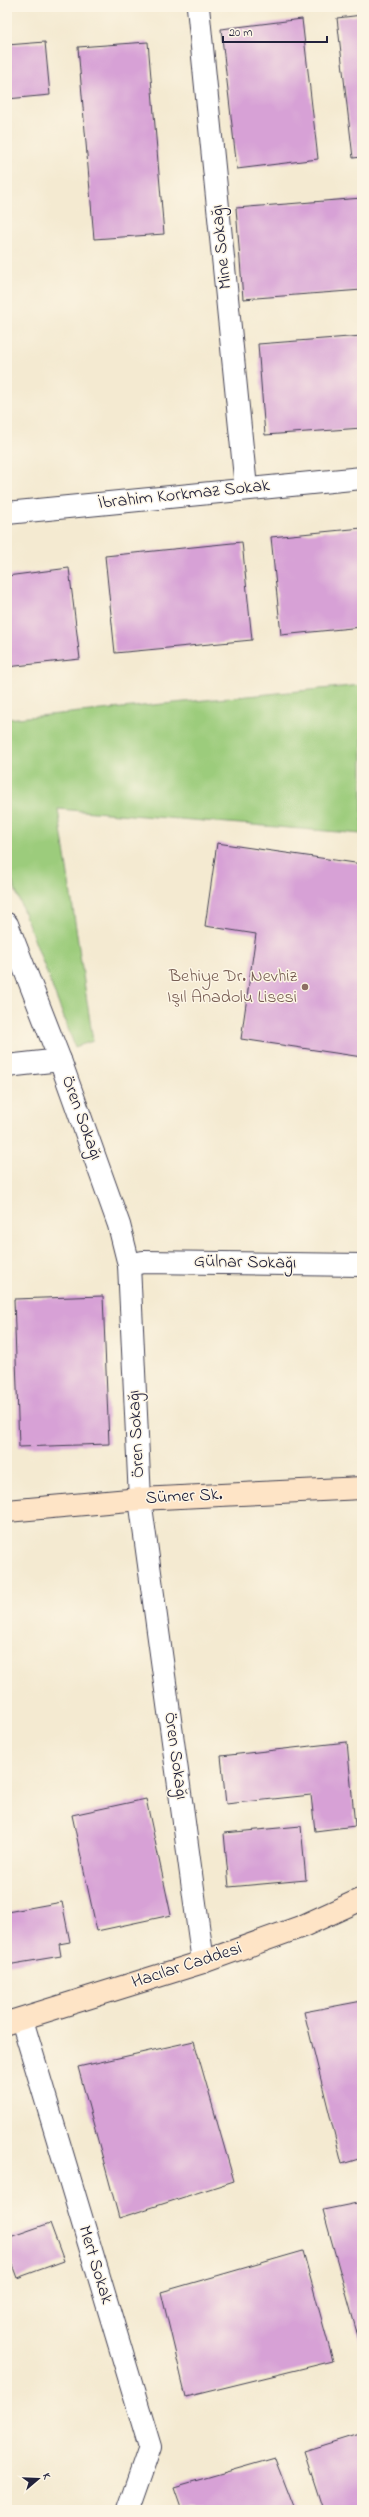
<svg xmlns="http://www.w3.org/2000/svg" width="369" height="2517" viewBox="0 0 369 2517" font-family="'Indie Flower',sans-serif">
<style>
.green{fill:#9ccc7b;stroke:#5f775b}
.building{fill:#d7a1d6}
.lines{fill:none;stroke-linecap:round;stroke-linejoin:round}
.street-casing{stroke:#424052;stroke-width:24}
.secondary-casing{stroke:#424052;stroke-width:24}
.street{stroke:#fff;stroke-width:22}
.secondary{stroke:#fee4c6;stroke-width:22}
.education-dot{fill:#8d6e63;stroke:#fcf5e5;stroke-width:1.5}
.labels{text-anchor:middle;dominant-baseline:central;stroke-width:3;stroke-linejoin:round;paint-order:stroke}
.street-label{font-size:18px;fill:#22223b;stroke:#fcf5e5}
.education-label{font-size:18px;fill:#785e54;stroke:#fcf5e5;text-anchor:end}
</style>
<rect width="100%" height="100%" fill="#fcf5e5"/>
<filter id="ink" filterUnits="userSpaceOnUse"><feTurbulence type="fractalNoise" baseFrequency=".025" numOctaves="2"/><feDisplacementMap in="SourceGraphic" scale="8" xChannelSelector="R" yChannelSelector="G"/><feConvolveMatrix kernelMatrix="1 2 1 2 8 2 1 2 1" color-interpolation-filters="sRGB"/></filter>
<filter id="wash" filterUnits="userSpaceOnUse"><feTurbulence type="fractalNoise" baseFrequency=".012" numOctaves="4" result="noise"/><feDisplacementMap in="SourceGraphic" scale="16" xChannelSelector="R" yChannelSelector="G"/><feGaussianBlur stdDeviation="0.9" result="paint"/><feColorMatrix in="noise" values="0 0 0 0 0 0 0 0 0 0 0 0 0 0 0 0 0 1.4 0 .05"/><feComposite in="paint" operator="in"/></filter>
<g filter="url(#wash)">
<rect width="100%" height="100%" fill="#f4ead1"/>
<!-- green -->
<polygon class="green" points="362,685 362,834 58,809 93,1041 75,1047 7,868 7,719"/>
<g id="blocks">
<!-- building -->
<g class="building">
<polygon points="362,15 362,157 353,158 337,18"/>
<polygon points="302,19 318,159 237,169 221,29"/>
<polygon points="45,42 50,95 7,99 7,45"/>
<polygon points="148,42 164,234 94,239 78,47"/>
<polygon points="362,198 362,290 243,299 236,208"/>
<polygon points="362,336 362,428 265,435 258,344"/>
<polygon points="362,528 362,627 281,635 271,537"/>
<polygon points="242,542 252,640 115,653 105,556"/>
<polygon points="69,568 80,659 7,667 7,576"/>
<polygon points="217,843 362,864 362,1057 241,1039 256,934 205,926"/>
<polygon points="103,1296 109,1444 19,1447 14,1299"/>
<polygon points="347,1742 355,1826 315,1831 311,1795 226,1804 221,1756"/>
<polygon points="146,1799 171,1915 97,1931 72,1815"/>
<polygon points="301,1826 306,1880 229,1887 224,1833"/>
<polygon points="62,1902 70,1942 59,1944 61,1956 7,1965 7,1912"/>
<polygon points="362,2001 362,2158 342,2164 304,2012"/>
<polygon points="194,2041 234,2181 119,2218 78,2067"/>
<polygon points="362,2202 362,2351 323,2210"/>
<polygon points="50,2223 64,2261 17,2278 7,2251 7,2238"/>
<polygon points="303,2251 333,2361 186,2397 161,2292"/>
<polygon points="362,2433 362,2510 323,2510 304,2451"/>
<polygon points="275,2458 295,2510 182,2510 174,2487"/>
</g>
</g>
</g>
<g filter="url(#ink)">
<use href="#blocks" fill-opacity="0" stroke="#424052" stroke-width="1"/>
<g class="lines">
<defs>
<g id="street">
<polyline points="198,7 246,488"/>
<polyline points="7,513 362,478"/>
<polyline points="7,924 60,1060 119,1225 129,1265 140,1499 203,1962"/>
<polyline points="7,1066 60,1060"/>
<polyline points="129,1265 143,1262 362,1265"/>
<polyline points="22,2020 150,2447 128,2510"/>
</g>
<g id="secondary">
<polyline points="7,1511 140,1499 362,1488"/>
<polyline points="7,2023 203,1962 303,1926 362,1899"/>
</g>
</defs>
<!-- street casing -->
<use href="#street" class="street-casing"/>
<!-- secondary casing -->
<use href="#secondary" class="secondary-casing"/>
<!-- street -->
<use href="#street" class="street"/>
<!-- secondary -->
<use href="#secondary" class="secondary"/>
</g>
</g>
<!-- markers -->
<circle class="education-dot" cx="305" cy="987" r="4"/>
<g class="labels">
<!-- street labels -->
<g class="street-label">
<text transform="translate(222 247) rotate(-96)">Mine Sokağı</text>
<text transform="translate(184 495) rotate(-6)">İbrahim Korkmaz Sokak</text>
<text transform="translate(81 1118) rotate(70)">Ören Sokağı</text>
<text transform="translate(245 1263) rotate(1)">Gülnar Sokağı</text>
<text transform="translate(137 1434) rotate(-93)">Ören Sokağı</text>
<text transform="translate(184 1497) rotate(-3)">Sümer Sk.</text>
<text transform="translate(175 1756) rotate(82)">Ören Sokağı</text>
<text transform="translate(187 1966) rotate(-18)">Hacılar Caddesi</text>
<text transform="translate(95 2265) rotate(73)">Mert Sokak</text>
</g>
<!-- education labels -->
<g class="education-label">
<text x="297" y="977">Behiye Dr. Nevhiz<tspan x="297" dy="21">Işıl Anadolu Lisesi</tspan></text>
</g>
</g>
<!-- margin -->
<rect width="369" height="2517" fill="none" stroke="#fcf5e5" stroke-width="24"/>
<!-- north arrow -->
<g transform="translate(38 2479) rotate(71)" stroke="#fcf5e5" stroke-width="3" paint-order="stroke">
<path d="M0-3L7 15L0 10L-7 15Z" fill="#22223b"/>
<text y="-6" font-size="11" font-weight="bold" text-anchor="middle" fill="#22223b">K</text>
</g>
<!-- scale -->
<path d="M223 36v6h104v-6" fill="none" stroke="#22223b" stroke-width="2"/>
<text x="229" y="36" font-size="12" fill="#22223b" stroke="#fcf5e5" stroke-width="3" paint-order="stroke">20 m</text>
</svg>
